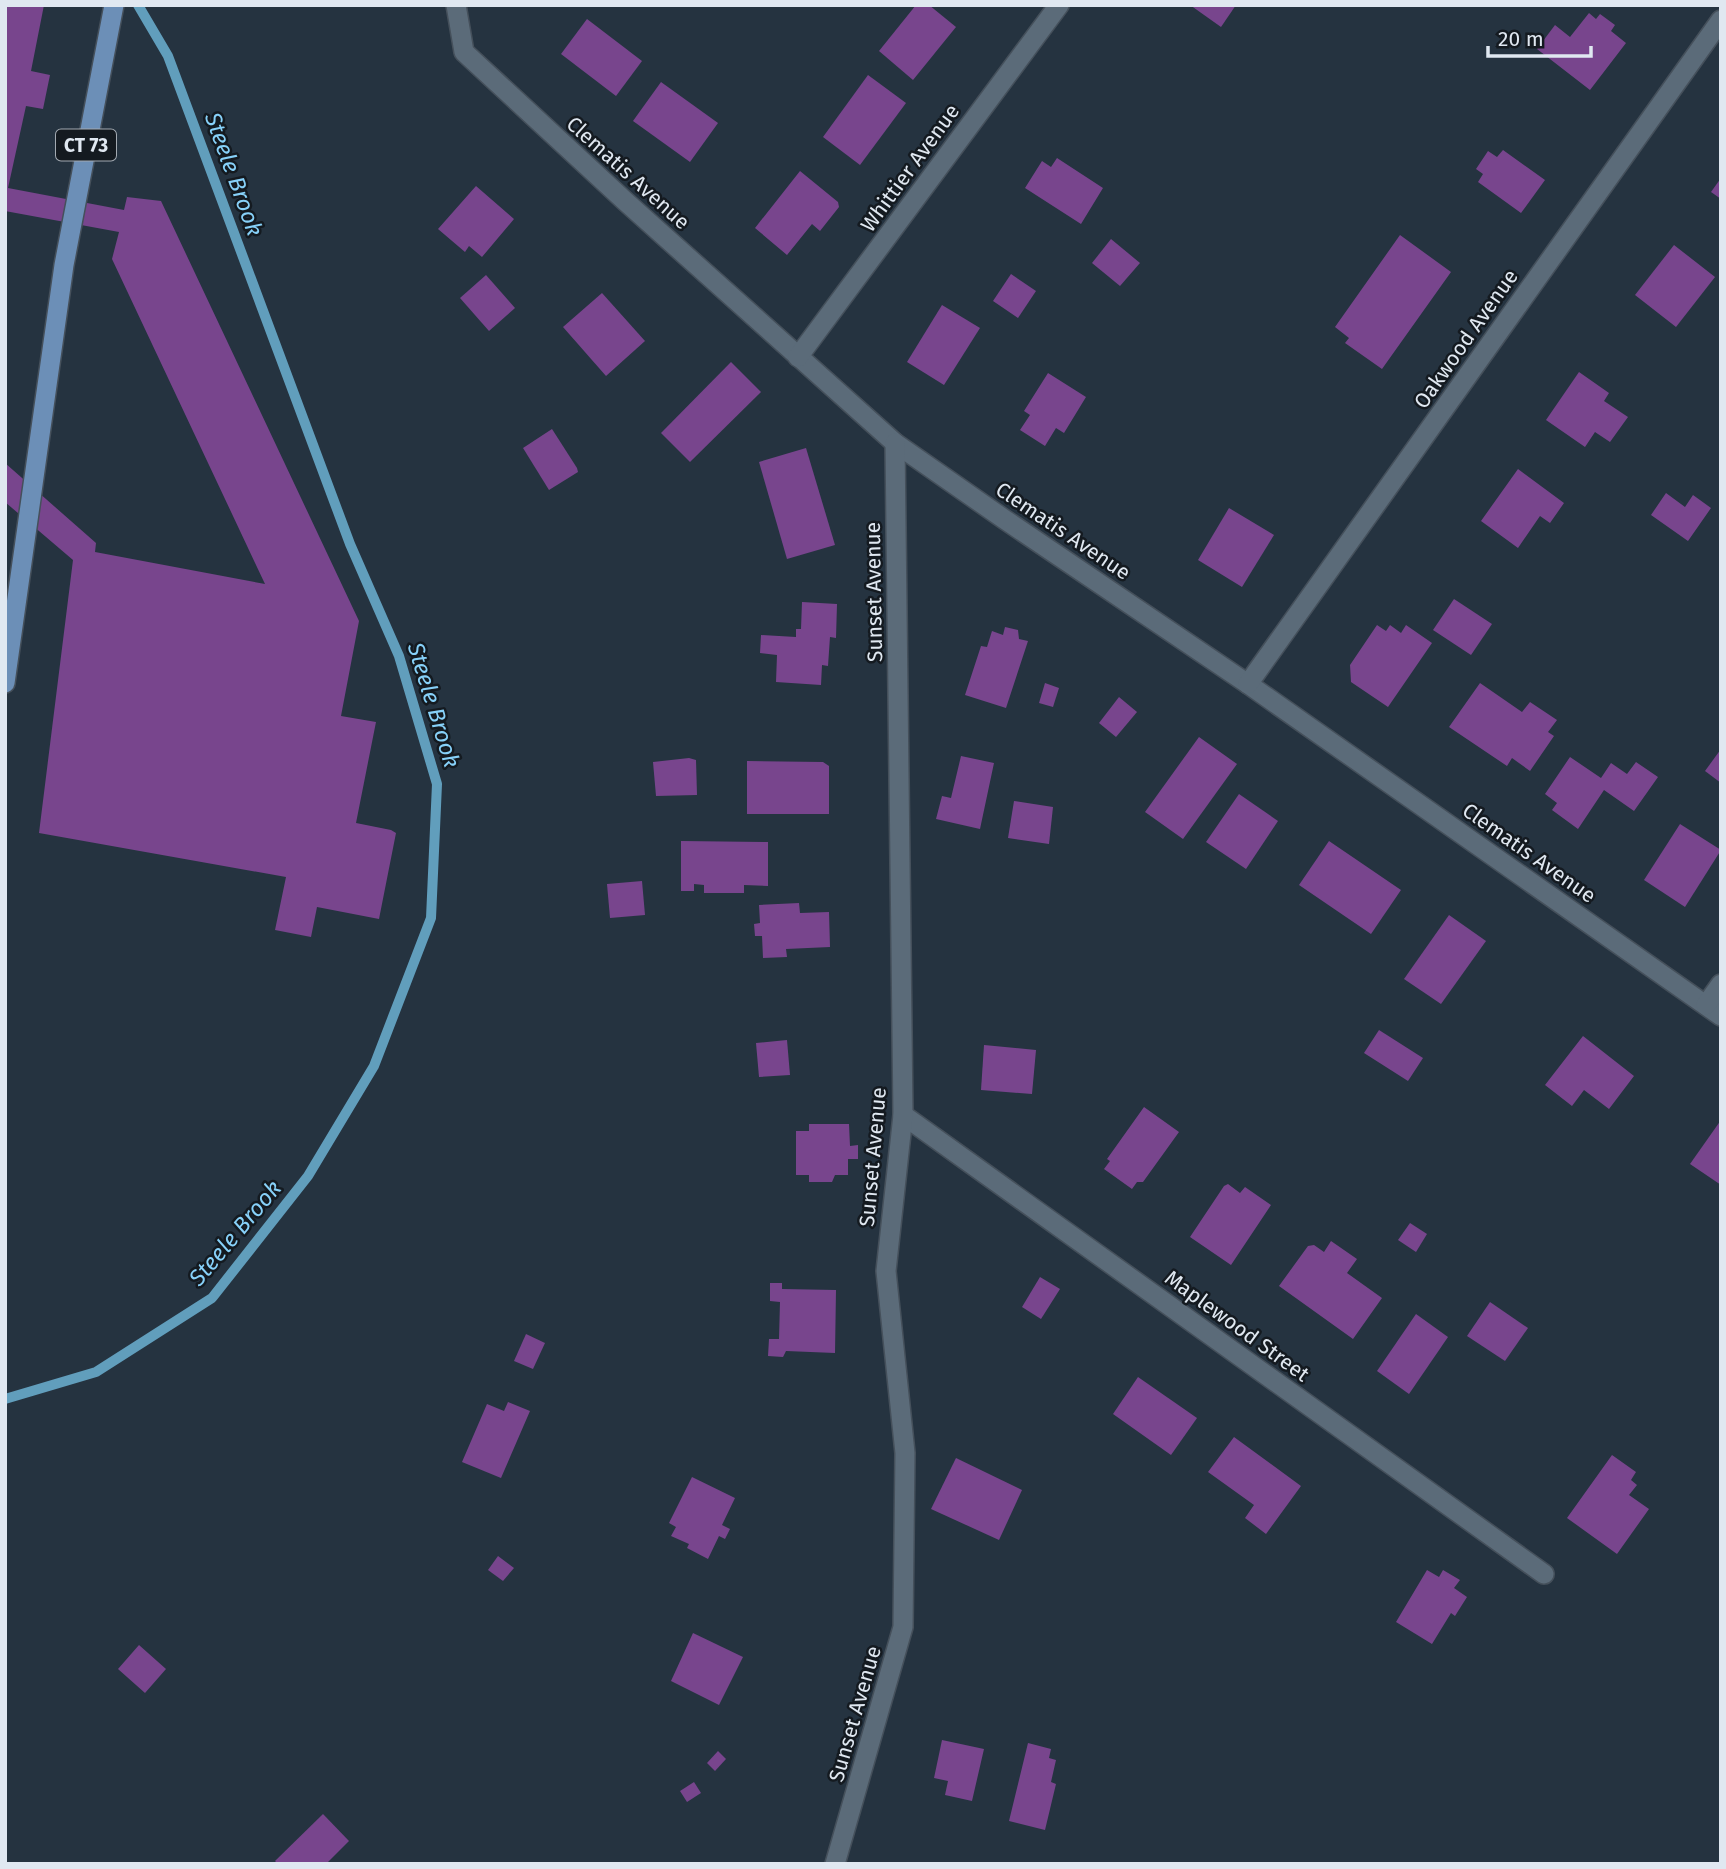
<svg xmlns="http://www.w3.org/2000/svg" width="1726" height="1869" viewBox="0 0 1726 1869" font-family="'Fira Sans',sans-serif">
<style>
.lines{fill:none;stroke-linecap:round;stroke-linejoin:round}
.stream{stroke:#619ebc;stroke-width:10}
.building{fill:#78458d}
.minor-casing{stroke:#45505b;stroke-width:22}
.primary-casing{stroke:#45505b;stroke-width:22}
.minor{stroke:#5b6b79;stroke-width:19}
.primary{stroke:#6c8fb7;stroke-width:19}
.labels{text-anchor:middle;dominant-baseline:central;stroke-width:5;stroke-linejoin:round;paint-order:stroke}
.shield{fill:#141a20;stroke:#a3aab2;stroke-width:2}
.shield-label{font-size:19px;font-weight:bold;fill:#e0e8f1}
.street-label{font-size:21px;fill:#e0e8f1;stroke:#141a20}
.water-label{font-size:23px;font-style:italic;fill:#87d1f9;stroke:#141a20}
</style>
<rect width="100%" height="100%" fill="#253340"/>
<g class="lines">
<!-- stream -->
<polyline class="stream" points="5,1399 96,1372 212,1298 308,1176 374,1066 431,918 437,784 399,656 350,544 168,56 138,5"/>
</g>
<!-- building -->
<g class="building">
<polygon points="5,5 44,5 31,71 50,75 43,109 26,106 8,188 124,210 127,197 161,201 359,621 341,716 376,722 356,823 391,830 396,833 379,919 317,907 311,937 275,930 286,877 39,833 73,560 5,502 5,463 96,543 95,552 265,584 112,259 119,232 5,211"/>
<polygon points="916,5 929,5 956,27 913,80 879,51"/>
<polygon points="1190,5 1236,5 1221,27"/>
<polygon points="1589,13 1596,19 1600,14 1615,25 1611,31 1626,43 1590,90 1537,49 1555,25 1570,37"/>
<polygon points="587,19 642,61 616,96 561,54"/>
<polygon points="868,75 906,103 860,165 823,137"/>
<polygon points="661,82 718,123 690,162 633,121"/>
<polygon points="1503,150 1545,180 1521,213 1478,182 1483,174 1476,169 1488,151 1497,157"/>
<polygon points="1057,158 1103,188 1081,224 1025,188 1042,161 1051,167"/>
<polygon points="800,171 838,202 839,207 820,231 812,224 787,255 755,228"/>
<polygon points="1721,178 1721,199 1711,192"/>
<polygon points="476,186 514,219 482,257 469,246 465,252 438,229"/>
<polygon points="1400,235 1451,272 1382,369 1345,343 1349,338 1335,327"/>
<polygon points="1111,239 1140,263 1120,286 1092,263"/>
<polygon points="1674,245 1715,277 1676,327 1635,295"/>
<polygon points="1011,274 1036,291 1018,318 993,301"/>
<polygon points="486,275 515,308 489,331 460,298"/>
<polygon points="602,293 645,341 606,376 563,327"/>
<polygon points="942,305 980,328 944,385 907,362"/>
<polygon points="731,362 761,392 690,462 661,433"/>
<polygon points="1579,372 1609,393 1604,401 1628,417 1610,442 1595,432 1585,447 1546,420"/>
<polygon points="1048,373 1086,397 1064,433 1056,428 1045,446 1020,430 1030,415 1024,411"/>
<polygon points="552,429 577,468 578,472 549,490 523,448"/>
<polygon points="806,448 835,545 787,559 759,462"/>
<polygon points="1518,469 1564,503 1550,523 1540,516 1518,548 1481,521"/>
<polygon points="1666,493 1685,507 1693,495 1711,508 1688,541 1651,515"/>
<polygon points="1229,508 1274,535 1242,587 1198,560"/>
<polygon points="1454,599 1492,624 1471,655 1433,630"/>
<polygon points="802,602 837,604 836,638 830,637 828,666 822,665 821,685 776,682 777,655 760,653 761,635 796,637 796,629 801,629"/>
<polygon points="1377,625 1386,631 1390,625 1401,633 1406,625 1432,643 1388,707 1351,682 1350,665"/>
<polygon points="1005,627 1018,630 1019,639 1028,641 1006,708 965,695 981,646 987,647 992,631 1003,635"/>
<polygon points="1045,683 1059,688 1053,707 1039,703"/>
<polygon points="1480,683 1522,712 1530,702 1557,720 1548,732 1554,736 1530,771 1512,758 1507,766 1449,727"/>
<polygon points="1119,697 1137,712 1116,737 1099,723"/>
<polygon points="1199,737 1237,764 1183,839 1145,812"/>
<polygon points="1721,749 1721,783 1705,771"/>
<polygon points="961,756 994,763 980,829 936,819 942,796 951,798"/>
<polygon points="1570,757 1601,778 1611,763 1627,774 1636,762 1658,777 1634,811 1604,790 1578,829 1552,810 1557,803 1545,794"/>
<polygon points="689,758 696,760 697,795 656,796 653,762"/>
<polygon points="747,761 823,762 829,766 829,814 747,814"/>
<polygon points="1239,794 1278,821 1246,869 1206,842"/>
<polygon points="1014,801 1053,807 1049,844 1008,838"/>
<polygon points="1680,824 1721,850 1685,907 1644,880"/>
<polygon points="681,841 768,842 768,886 744,885 744,893 704,893 704,885 694,884 694,891 681,891"/>
<polygon points="1329,841 1401,890 1371,934 1299,885"/>
<polygon points="642,881 645,915 610,918 607,884"/>
<polygon points="799,903 800,913 829,912 830,947 786,949 787,957 763,958 762,936 755,936 754,924 760,923 759,905"/>
<polygon points="1449,915 1486,941 1441,1004 1404,979"/>
<polygon points="1379,1030 1423,1058 1408,1081 1364,1053"/>
<polygon points="1583,1036 1634,1076 1609,1109 1584,1090 1572,1106 1545,1085"/>
<polygon points="787,1040 790,1075 759,1077 756,1043"/>
<polygon points="984,1045 1036,1050 1032,1094 981,1090"/>
<polygon points="1144,1107 1179,1132 1143,1182 1137,1182 1132,1189 1104,1169 1110,1161 1107,1159"/>
<polygon points="1721,1120 1721,1185 1690,1164"/>
<polygon points="809,1124 849,1124 850,1146 858,1145 858,1159 848,1159 848,1175 835,1175 832,1182 809,1182 809,1175 796,1175 796,1131 809,1131"/>
<polygon points="1228,1184 1240,1193 1245,1187 1271,1205 1231,1265 1190,1237 1224,1186"/>
<polygon points="1410,1223 1427,1234 1416,1252 1398,1240"/>
<polygon points="1331,1241 1357,1259 1347,1273 1382,1298 1353,1339 1279,1286 1308,1246 1314,1245 1324,1252"/>
<polygon points="1040,1277 1060,1289 1041,1319 1022,1307"/>
<polygon points="770,1283 782,1283 782,1289 836,1290 835,1353 786,1351 783,1357 768,1356 769,1339 779,1339 780,1302 770,1301"/>
<polygon points="1490,1302 1528,1328 1505,1361 1467,1336"/>
<polygon points="1416,1314 1448,1337 1409,1394 1377,1371"/>
<polygon points="526,1334 545,1343 533,1369 514,1361"/>
<polygon points="1138,1377 1197,1418 1171,1455 1113,1414"/>
<polygon points="508,1402 530,1411 501,1478 462,1462 487,1404 504,1411"/>
<polygon points="1234,1437 1301,1486 1266,1534 1245,1518 1254,1505 1208,1472"/>
<polygon points="1612,1455 1636,1472 1631,1480 1637,1485 1629,1495 1649,1509 1617,1554 1567,1518"/>
<polygon points="956,1458 1022,1490 999,1540 931,1509"/>
<polygon points="692,1477 735,1498 722,1525 730,1529 725,1539 719,1536 708,1559 687,1548 689,1544 671,1536 676,1527 669,1523"/>
<polygon points="498,1556 514,1568 503,1581 488,1570"/>
<polygon points="1427,1570 1439,1577 1443,1570 1460,1580 1454,1588 1467,1597 1455,1616 1451,1613 1432,1644 1396,1622"/>
<polygon points="693,1633 743,1657 719,1705 671,1681"/>
<polygon points="139,1645 166,1669 145,1693 118,1669"/>
<polygon points="942,1740 984,1749 972,1801 945,1795 948,1781 934,1778"/>
<polygon points="1028,1743 1051,1749 1049,1758 1056,1760 1051,1782 1056,1784 1045,1830 1009,1821"/>
<polygon points="718,1751 726,1759 715,1771 707,1763"/>
<polygon points="694,1782 701,1793 687,1802 680,1791"/>
<polygon points="323,1814 349,1841 326,1864 278,1864 275,1861"/>
</g>
<g class="lines">
<defs>
<g id="minor">
<polyline points="456,5 464,52 625,201 895,443 1004,519 1248,684 1721,1016"/>
<polyline points="798,357 1059,5"/>
<polyline points="1248,684 1721,20"/>
<polyline points="1706,1005 1721,984"/>
<polyline points="903,1115 1544,1574"/>
<polyline points="835,1864 903,1627 905,1453 886,1271 903,1115 895,443"/>
</g>
<polyline id="primary" points="5,683 64,265 114,5"/>
</defs>
<!-- minor casing -->
<use href="#minor" class="minor-casing"/>
<!-- primary casing -->
<use href="#primary" class="primary-casing"/>
<!-- minor -->
<use href="#minor" class="minor"/>
<!-- primary -->
<use href="#primary" class="primary"/>
</g>
<g class="labels">
<!-- shield labels -->
<rect class="shield" x="56" y="129.5" width="60" height="31" rx="5"/>
<g class="shield-label">
<text x="86" y="145">CT 73</text>
</g>
<!-- street labels -->
<g class="street-label">
<text transform="translate(910 168) rotate(-54)">Whittier Avenue</text>
<text transform="translate(628 173) rotate(42)">Clematis Avenue</text>
<text transform="translate(1466 339) rotate(-55)">Oakwood Avenue</text>
<text transform="translate(1063 531) rotate(34)">Clematis Avenue</text>
<text transform="translate(874 592) rotate(-91)">Sunset Avenue</text>
<text transform="translate(1529 853) rotate(35)">Clematis Avenue</text>
<text transform="translate(873 1157) rotate(-85)">Sunset Avenue</text>
<text transform="translate(1237 1326) rotate(36)">Maplewood Street</text>
<text transform="translate(855 1714) rotate(-74)">Sunset Avenue</text>
</g>
<!-- water labels -->
<g class="water-label">
<text transform="translate(234 174) rotate(70)">Steele Brook</text>
<text transform="translate(434 705) rotate(73)">Steele Brook</text>
<text transform="translate(235 1233) rotate(-50)">Steele Brook</text>
</g>
</g>
<!-- border -->
<rect width="1726" height="1869" fill="none" stroke="#e0e8f1" stroke-width="14"/>
<!-- scale -->
<path d="M1488 46v10h103v-10" fill="none" stroke="#e0e8f1" stroke-width="3.5"/>
<text x="1498" y="46" font-size="21" fill="#e0e8f1" stroke="#141a20" stroke-width="5" paint-order="stroke">20 m</text>
</svg>
